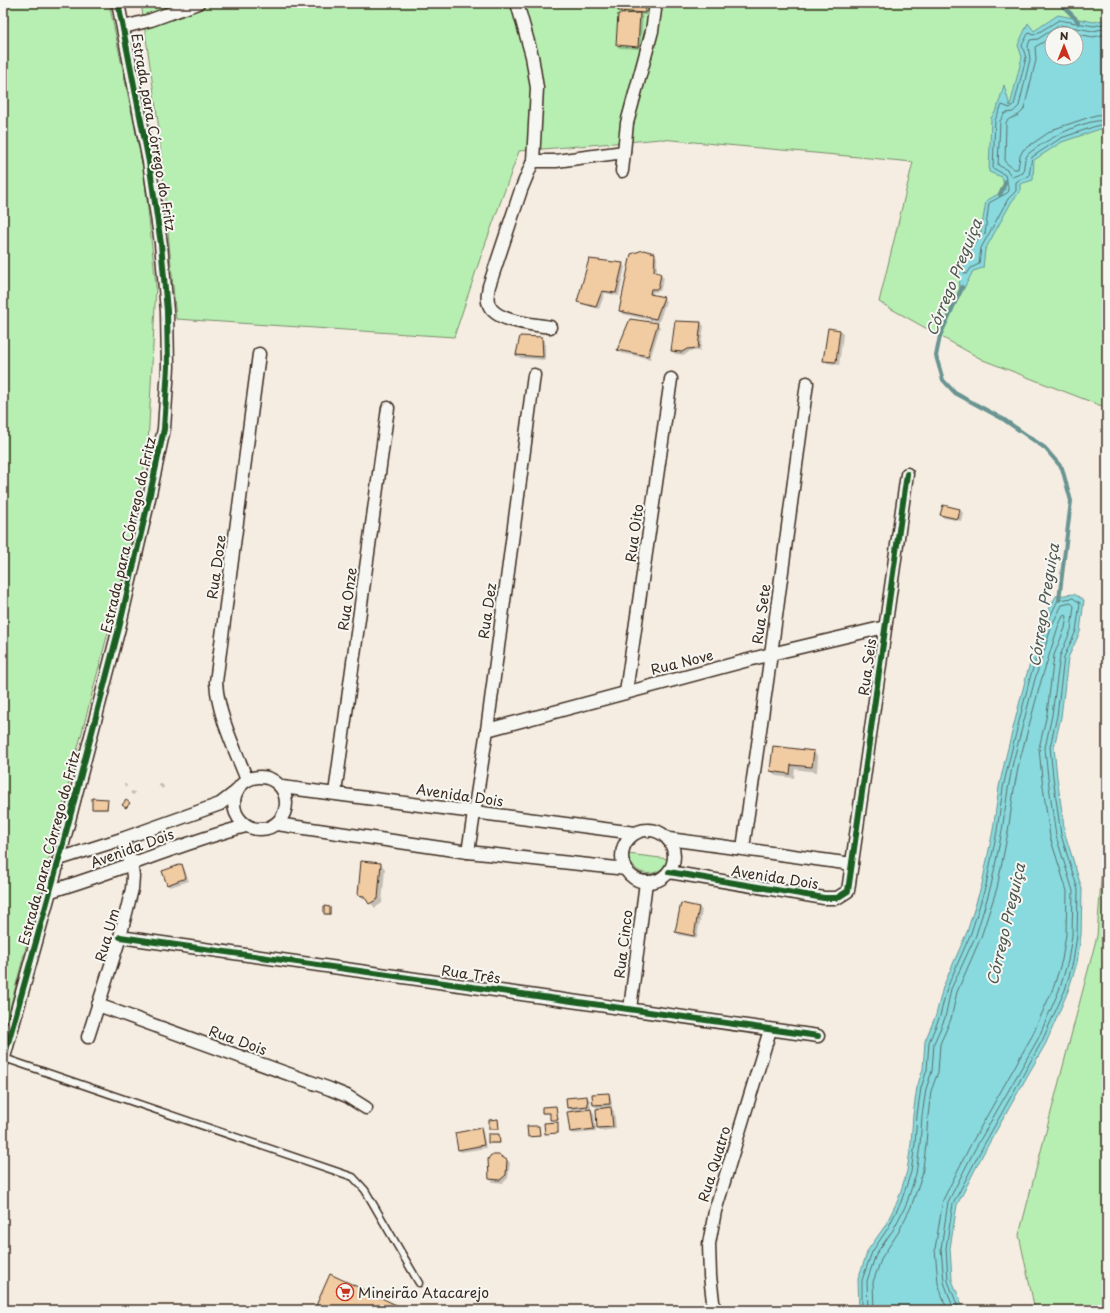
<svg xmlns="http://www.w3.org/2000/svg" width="1110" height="1313" viewBox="0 0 1110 1313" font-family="'Playpen Sans',sans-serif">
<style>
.green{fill:#b7efb3;stroke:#798c68;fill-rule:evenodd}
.water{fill:#88dade;stroke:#699491;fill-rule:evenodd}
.shadow{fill:#0003}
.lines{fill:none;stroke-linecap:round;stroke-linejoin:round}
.shore{stroke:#5a706b;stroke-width:1}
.stream{stroke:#699491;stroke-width:4}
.building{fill:#f1cba1;stroke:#3b2a1e}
.lane-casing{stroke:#3b2a1e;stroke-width:9}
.street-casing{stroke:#3b2a1e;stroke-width:15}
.lane{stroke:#f6f6f2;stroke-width:6}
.street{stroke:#f6f6f2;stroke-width:12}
.cycleway-casing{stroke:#f6f6f2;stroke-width:8}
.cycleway{stroke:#1b5e20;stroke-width:6}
.labels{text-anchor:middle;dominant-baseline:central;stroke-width:4;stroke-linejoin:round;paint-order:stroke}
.street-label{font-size:14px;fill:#3b2a1e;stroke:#f6f6f2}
.poi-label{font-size:14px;fill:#3b2a1e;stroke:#f6f6f2;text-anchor:start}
.water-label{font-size:15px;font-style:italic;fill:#4e564e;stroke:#f6f6f2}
</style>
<rect width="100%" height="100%" fill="#f5ede2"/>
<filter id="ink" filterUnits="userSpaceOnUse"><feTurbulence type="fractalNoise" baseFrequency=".025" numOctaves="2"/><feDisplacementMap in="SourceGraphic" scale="8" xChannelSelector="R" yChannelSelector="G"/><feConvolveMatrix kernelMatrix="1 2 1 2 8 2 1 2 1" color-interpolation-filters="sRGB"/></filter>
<g filter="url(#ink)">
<!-- green -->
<g class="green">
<polygon points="3,3 109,3 144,172 156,285 148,445 130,548 3,1035"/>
<path d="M141,3H1107V408L983,360L879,302L913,162L661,139L519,151L481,256L454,337L176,319L158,122ZM1052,34H1076V58H1052Z"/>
<polygon points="1107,798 1107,1310 1035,1310 1019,1235 1097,936"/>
<path d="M628,854L669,859C660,880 632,878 628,854Z"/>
</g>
<!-- water -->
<g class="water">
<path d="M1058,15L1094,22L1107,19V129H1100L1062,142L1034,160L1033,180L1020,184V192L1012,201L985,250L983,268L973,271L960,296L959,259L976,234L981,232L986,201L1005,190L1002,177L989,172L991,118L997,109L1004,85L1010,106L1022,57L1018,45L1028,23L1034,31ZM1052,34H1076V58H1052Z"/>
<polygon points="1074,594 1084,600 1080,632 1068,658 1061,717 1054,747 1057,777 1065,834 1082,889 1081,935 1077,963 1068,991 1046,1043 983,1154 957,1205 950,1248 952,1280 964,1310 859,1310 858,1279 868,1250 885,1226 898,1200 907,1171 911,1144 913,1115 917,1087 923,1069 925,1041 936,1015 943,987 967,932 982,884 993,830 999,787 1005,760 1026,677 1043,621 1056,596"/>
</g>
<!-- shadow -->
<g class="shadow">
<polygon points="619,3 647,3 647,15 641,15 643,17 640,49 619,48 617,45 623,15 619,11"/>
<polygon points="654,254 657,257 657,273 664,278 660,291 653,292 653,296 663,298 666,301 659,322 623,314 620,311"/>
<polygon points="622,264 625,267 619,296 605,293 599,309 581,304 578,302"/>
<polygon points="701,323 704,326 700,351 690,351 685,355 675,354 672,351"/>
<polygon points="657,324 660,327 650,359 621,353 618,350"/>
<polygon points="829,329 840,331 843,334 839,365 827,363 825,360"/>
<polygon points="542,338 545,341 545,360 520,358 517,355"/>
<polygon points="944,506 960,510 963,513 961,521 944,518 941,515"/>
<polygon points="814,752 818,757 817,772 795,769 794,778 776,776 771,771"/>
<polygon points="160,783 164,786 163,789 159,786"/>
<polygon points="124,784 126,784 127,787 125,787"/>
<polygon points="131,791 135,792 134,795 131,794"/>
<polygon points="107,800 108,801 108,810 94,810 93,808"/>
<polygon points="381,864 385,869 382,903 375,908 368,900 364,899 359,895"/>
<polygon points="181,865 184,868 189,881 170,887 167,884"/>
<polygon points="330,908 331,909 331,915 326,915 325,913"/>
<polygon points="699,908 702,910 697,938 679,935 677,932"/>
<polygon points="609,1094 611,1097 612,1106 609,1107 614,1111 616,1129 601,1131 598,1128 599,1110 594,1105 593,1095"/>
<polygon points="587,1097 590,1100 591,1110 594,1113 596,1132 573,1134 570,1131 573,1112 568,1108"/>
<polygon points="556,1107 558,1121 551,1120 551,1113 544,1114 543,1113"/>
<polygon points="498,1120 499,1129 492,1130 490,1129"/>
<polygon points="557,1123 559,1134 547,1134 546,1133"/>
<polygon points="539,1127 541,1136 530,1137 529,1136"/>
<polygon points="480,1129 483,1132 486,1148 461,1152 458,1149"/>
<polygon points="489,1135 499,1135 500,1144 490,1144"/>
<polygon points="507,1160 510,1163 508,1178 503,1183 493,1182 490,1179"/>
</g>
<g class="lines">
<!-- shore -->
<g class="shore">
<polyline points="1107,23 1094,26 1059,20 1036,34 1033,35 1029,33 1028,34 1022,45 1026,58 1014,105 1010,108 1002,105 995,120 993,168 1005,175 1009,191 1007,193 989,203 985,234 979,238 964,260 964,273 967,274 971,268 979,264 981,248 1008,199 1016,191 1016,182 1019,180 1029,176 1032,157 1061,138 1099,125 1107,125"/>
<path d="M1107,28L1093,31L1060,25L1038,39L1030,40L1028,46L1030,59L1019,106L1013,112L1005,113L1000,121L998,165L1007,170L1012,177L1023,173L1025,159L1028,154C1047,139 1082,120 1107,120"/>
<polyline points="1057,34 1062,31 1093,37 1107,34"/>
<path d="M1052,37L1035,47L1036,60L1024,109C1018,119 1010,116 1006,122L1005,162L1014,169H1018L1020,156L1023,150L1054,129L1096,115L1107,114"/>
<polyline points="862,1310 862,1280 872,1252 888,1228 901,1202 911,1172 915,1144 917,1115 921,1088 927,1070 929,1042 940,1016 947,988 971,933 986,885 997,831 1003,788 1009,761 1030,678 1047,623 1058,600 1073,598 1080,603 1076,631 1064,657 1057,716 1050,747 1053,777 1061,835 1078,890 1077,935 1073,962 1065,990 1042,1041 980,1152 953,1204 946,1248 948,1281 959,1310"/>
<polyline points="868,1310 867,1281 876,1254 893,1230 906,1205 916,1174 920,1145 922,1116 926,1089 932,1071 934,1043 945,1018 951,989 976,935 991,886 1002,831 1008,789 1013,762 1035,679 1052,625 1062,605 1071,603 1074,606 1071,630 1060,656 1052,715 1045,748 1048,778 1056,836 1073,891 1072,935 1068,961 1060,988 1038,1039 975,1149 948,1202 941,1249 944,1282 954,1310"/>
<polyline points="874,1310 873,1282 882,1257 898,1233 911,1207 922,1175 926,1145 928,1116 931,1091 938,1072 940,1044 951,1019 957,992 981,937 997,888 1008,832 1014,789 1019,763 1041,681 1058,627 1063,616 1065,615 1067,616 1065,628 1054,655 1047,714 1039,748 1042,779 1050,837 1067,891 1066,934 1062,960 1054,986 1032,1036 970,1146 943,1200 935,1249 938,1283 947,1310"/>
</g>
<!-- stream -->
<g class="stream">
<polyline points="1060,3 1076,19 1079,23"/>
<polyline points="1000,195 1006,181"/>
<polyline points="962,287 940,336 936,356 943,380 955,393 1003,419 1045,448 1062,468 1071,501 1059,600"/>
</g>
</g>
<!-- building -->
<g class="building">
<polygon points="618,3 645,3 645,13 618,11"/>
<polygon points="640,13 638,47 616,45 618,14"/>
<polygon points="643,250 655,253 654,271 661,274 658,289 651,289 650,294 664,297 656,319 619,311 631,254"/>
<polygon points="589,259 623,263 616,293 602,291 596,307 577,302"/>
<polygon points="630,319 658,323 648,356 617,350"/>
<polygon points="675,321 701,322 698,348 687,349 682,352 671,351"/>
<polygon points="828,328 840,330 836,362 823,361"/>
<polygon points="520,336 542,337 543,357 516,355"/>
<polygon points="943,505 960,509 958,519 940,515"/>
<polygon points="773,746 814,751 812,767 791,765 790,774 770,771"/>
<polygon points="92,798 108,799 107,809 92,809"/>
<polygon points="126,800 130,803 126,808 122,805"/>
<polygon points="361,861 381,863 378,899 369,904 364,896 358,895"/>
<polygon points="182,864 186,878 167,885 162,871"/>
<polygon points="681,903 699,907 694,936 675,932"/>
<polygon points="324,906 330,907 330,914 324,914"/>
<polygon points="609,1093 610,1104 593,1105 592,1094"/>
<polygon points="587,1096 588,1106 567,1108 566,1098"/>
<polygon points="556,1106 558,1120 550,1120 550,1113 542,1113 542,1107"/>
<polygon points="611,1107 613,1127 597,1128 596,1109"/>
<polygon points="591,1109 594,1129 570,1132 567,1112"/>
<polygon points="498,1119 499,1129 489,1129 489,1120"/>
<polygon points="558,1122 558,1133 545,1134 544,1123"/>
<polygon points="527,1126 539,1126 540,1136 528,1137"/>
<polygon points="481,1128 484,1145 458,1150 455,1133"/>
<polygon points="488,1134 499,1134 500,1143 488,1143"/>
<polygon points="491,1155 499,1155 507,1160 506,1175 500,1180 489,1179 488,1159"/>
<polygon points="330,1274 407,1310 314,1310"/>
</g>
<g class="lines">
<defs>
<polyline id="lane" points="4,1058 353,1177 365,1190 419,1283"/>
<g id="street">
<path d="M517,3L532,56L537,88L533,161L521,190L489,286C488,292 486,299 489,305C496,322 533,324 550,327"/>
<polyline points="124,27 151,20 198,3"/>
<polyline points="533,161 556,161 624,152"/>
<polyline points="622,171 627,123 652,31 656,3"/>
<polyline points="626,692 671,379"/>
<polyline points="487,730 771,654 885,627"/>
<circle cx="260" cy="803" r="26"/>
<path d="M247,780C235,749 218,716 216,682L259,354"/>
<polyline points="282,787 635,833"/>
<polyline points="335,793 388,408"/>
<polyline points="277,824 468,852 626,869"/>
<circle cx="648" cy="856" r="26"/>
<polyline points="669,839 852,864"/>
<polyline points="743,848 771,654 807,383"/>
<polyline points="468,852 487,730 534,375"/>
<polyline points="59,859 122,839 220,804 237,791"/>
<polyline points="669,872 824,898 837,898 848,891 907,474"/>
<path d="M51,891C117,872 180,843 246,826"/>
<polyline points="120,937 818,1036"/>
<polyline points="98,1005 330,1089 347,1096 366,1108"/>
<polyline points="630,1009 646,882"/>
<polyline points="88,1037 120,937 132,889 133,876 131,863 122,839"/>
<polyline points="3,1061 59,859 119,628 148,503 164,429 168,367 167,311 161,244 149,162 118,3"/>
<polyline points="714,1310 710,1276 709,1244 715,1211 770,1030"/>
</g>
</defs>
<!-- lane casing -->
<use href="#lane" class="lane-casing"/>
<!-- street casing -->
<use href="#street" class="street-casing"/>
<!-- lane -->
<use href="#lane" class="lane"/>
<!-- street -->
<use href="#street" class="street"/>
<defs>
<g id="cycleway">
<polyline points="669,872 824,898 837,898 848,891 907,474"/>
<polyline points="120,937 818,1036"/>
<polyline points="3,1061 59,859 119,628 148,503 164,429 168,367 167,311 161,244 149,162 118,3"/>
</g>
</defs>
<!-- cycleway casing -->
<use href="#cycleway" class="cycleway-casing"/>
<!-- cycleway -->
<use href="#cycleway" class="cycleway"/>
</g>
</g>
<!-- icons -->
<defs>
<symbol id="supermarket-ring" viewBox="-11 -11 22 22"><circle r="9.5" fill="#f6f6f2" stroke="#c8321e" stroke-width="1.5"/><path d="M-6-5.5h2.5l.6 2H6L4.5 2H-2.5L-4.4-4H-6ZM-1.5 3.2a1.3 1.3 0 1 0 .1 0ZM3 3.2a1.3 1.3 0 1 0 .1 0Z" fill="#c8321e"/></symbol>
</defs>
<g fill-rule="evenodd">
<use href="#supermarket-ring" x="335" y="1282" width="20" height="20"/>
</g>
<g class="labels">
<!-- street labels -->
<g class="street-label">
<text transform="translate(154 132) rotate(80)">Estrada para Córrego do Fritz</text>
<text transform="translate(634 533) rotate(-82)">Rua Oito</text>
<text transform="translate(128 535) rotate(-77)">Estrada para Córrego do Fritz</text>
<text transform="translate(216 567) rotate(-82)">Rua Doze</text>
<text transform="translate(347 599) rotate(-82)">Rua Onze</text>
<text transform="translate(487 611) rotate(-82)">Rua Dez</text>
<text transform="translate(761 614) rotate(-82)">Rua Sete</text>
<text transform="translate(682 662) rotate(-14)">Rua Nove</text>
<text transform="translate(867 667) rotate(-82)">Rua Seis</text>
<text transform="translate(460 795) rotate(8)">Avenida Dois</text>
<text transform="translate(49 848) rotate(-75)">Estrada para Córrego do Fritz</text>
<text transform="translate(132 848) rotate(-20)">Avenida Dois</text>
<text transform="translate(775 877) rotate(9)">Avenida Dois</text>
<text transform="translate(107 935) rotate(-74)">Rua Um</text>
<text transform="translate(623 944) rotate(-83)">Rua Cinco</text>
<text transform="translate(471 974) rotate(8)">Rua Três</text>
<text transform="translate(238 1040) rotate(20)">Rua Dois</text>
<text transform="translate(714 1164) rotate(-73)">Rua Quatro</text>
</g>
<!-- poi labels -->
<g class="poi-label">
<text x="358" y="1292">Mineirão Atacarejo</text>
</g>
<!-- water labels -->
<g class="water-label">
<text transform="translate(953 277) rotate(-68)">Córrego Preguiça</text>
<text transform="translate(1043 605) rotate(-81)">Córrego Preguiça</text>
<text transform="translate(1005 924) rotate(-77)">Córrego Preguiça</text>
</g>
</g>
<!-- margin -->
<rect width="1110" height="1313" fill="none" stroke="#f6f6f2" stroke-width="16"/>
<rect x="8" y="8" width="1094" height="1297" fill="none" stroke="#3b2a1e" stroke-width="1.5" filter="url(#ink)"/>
<!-- north arrow -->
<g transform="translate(1064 46)"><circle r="19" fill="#f6f6f2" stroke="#aba49d"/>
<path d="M0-3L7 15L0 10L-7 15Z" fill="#c8321e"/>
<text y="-6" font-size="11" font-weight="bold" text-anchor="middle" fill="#3b2a1e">N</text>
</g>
</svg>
